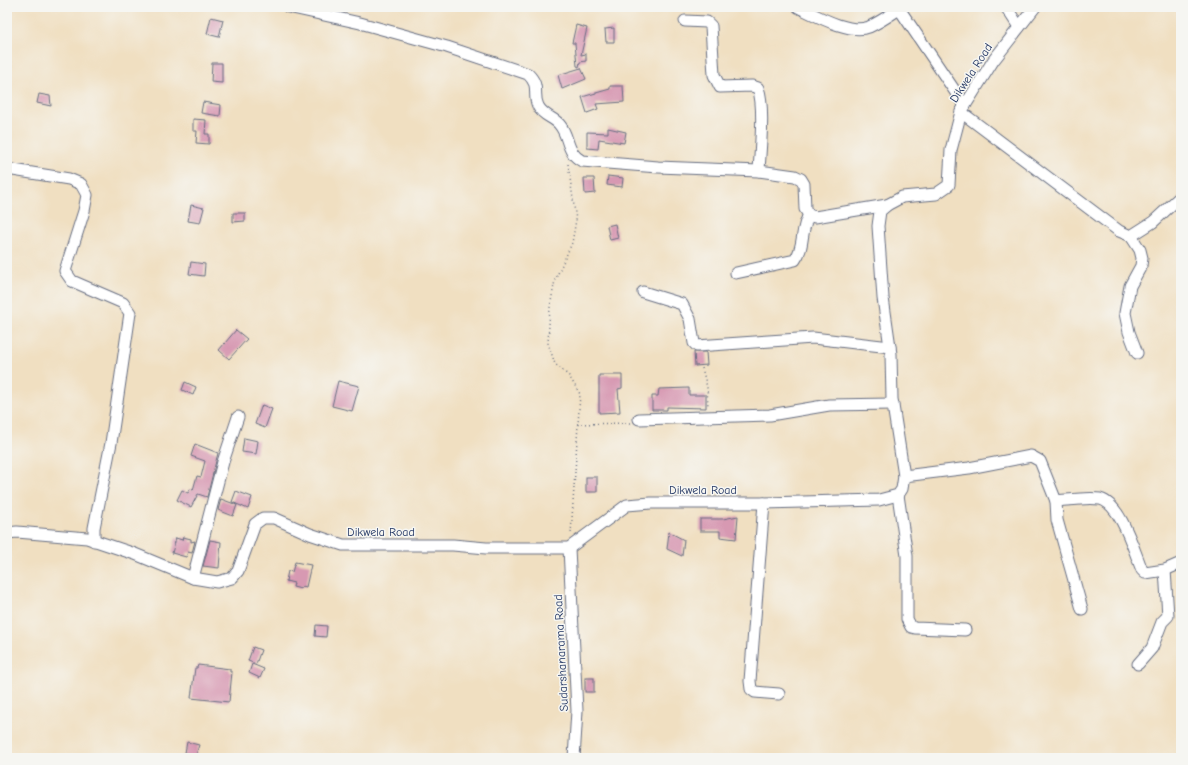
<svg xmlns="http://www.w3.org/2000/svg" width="1188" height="765" viewBox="0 0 1188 765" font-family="'Comic Neue',sans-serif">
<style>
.building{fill:#d799b2}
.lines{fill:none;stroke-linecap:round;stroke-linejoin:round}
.street-casing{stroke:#666d81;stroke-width:13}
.path{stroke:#666d81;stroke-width:1.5;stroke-dasharray:1 3;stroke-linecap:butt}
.street{stroke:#fff;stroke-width:11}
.labels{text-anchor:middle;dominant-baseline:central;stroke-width:3;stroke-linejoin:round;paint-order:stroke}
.street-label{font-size:12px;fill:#1b2f5e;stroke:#f6f6f2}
</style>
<rect width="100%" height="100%" fill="#f6f6f2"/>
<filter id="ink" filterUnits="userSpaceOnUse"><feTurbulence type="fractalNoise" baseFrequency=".025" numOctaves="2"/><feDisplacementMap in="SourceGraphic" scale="8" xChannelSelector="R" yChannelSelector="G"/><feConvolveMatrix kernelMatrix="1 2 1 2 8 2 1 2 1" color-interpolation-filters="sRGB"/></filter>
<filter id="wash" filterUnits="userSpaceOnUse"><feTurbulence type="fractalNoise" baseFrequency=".012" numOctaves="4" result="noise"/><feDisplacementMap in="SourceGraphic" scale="16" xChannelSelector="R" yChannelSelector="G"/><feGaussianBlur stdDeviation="0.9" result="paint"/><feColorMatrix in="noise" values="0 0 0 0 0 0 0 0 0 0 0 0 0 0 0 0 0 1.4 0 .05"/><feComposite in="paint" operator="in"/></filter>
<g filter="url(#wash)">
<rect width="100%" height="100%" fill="#f0dfc1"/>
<g id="blocks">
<!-- building -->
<g class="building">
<polygon points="211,17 223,20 219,37 207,34"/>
<polygon points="576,25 587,28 581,55 586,54 586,61 580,62 579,67 577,66 575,43 572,43"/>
<polygon points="614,28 614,42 606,42 605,29"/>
<polygon points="212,63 222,63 222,83 211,82"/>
<polygon points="581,68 586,79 562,89 558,75"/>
<polygon points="610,86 623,86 624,102 596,104 598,109 587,113 582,97 610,89"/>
<polygon points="39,94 50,96 51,106 37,103"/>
<polygon points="203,102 221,105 220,116 201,113"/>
<polygon points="193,119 206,120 205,134 209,134 209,144 196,143 197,131 193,131"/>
<polygon points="608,128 626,132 624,143 599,139 598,149 587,148 587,132 608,133"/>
<polygon points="608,176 623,178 622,187 607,185"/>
<polygon points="584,178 594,178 595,193 585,194"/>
<polygon points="191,205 204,208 200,223 188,221"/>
<polygon points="233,213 245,213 245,221 233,222"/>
<polygon points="615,224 618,238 610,240 607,226"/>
<polygon points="191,262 205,264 204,276 189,274"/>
<polygon points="236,330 247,339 229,359 219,350"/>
<polygon points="694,352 706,352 707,365 695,366"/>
<polygon points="599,375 622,375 622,388 618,389 620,412 599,413"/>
<polygon points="338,381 359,386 352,411 332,406"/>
<polygon points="185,382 196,387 193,395 182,390"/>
<polygon points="689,388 689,395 706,395 706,408 667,407 667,410 652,410 652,396 658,396 659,389"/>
<polygon points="262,405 272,409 265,428 255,424"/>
<polygon points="244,438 258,441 256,454 242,452"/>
<polygon points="195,444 218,453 207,497 198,494 191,507 177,500 182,490 188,493 190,489 193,490 197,476 201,477 205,461 191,456"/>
<rect x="586" y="477" width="11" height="15"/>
<polygon points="236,491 252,497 248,509 232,502"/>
<polygon points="221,499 237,505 233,516 218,510"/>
<polygon points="738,516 736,539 720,537 720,531 700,531 700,519 723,519"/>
<polygon points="669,532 684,540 682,556 667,549"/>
<polygon points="183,537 191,539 191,542 195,541 192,553 188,552 186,557 172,553 176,538 182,540"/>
<polygon points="210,540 221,542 219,568 203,566"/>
<polygon points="295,562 311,565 306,587 302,586 301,589 293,587 294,583 286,581 288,571 292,572"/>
<polygon points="316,625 327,626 326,637 315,636"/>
<polygon points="253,647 261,650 256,664 248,661"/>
<polygon points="252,664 264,669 260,678 249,673"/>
<polygon points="198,665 230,669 230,672 232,672 229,702 191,698 195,668 197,668"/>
<rect x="585" y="678" width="9" height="14"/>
<polygon points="187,742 199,745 195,758 184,758"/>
</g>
</g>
</g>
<g filter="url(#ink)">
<use href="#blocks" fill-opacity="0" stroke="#666d81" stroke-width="1"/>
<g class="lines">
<defs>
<g id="street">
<path d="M288,7L360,23L447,47L528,74C541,87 532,93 538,106C543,116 553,117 559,124C570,136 565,152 582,161L658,167L759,171L795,176L801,179L804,184L805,209L809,215L815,217L887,205"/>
<path d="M798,7C815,15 850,35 869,27C880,22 890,15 899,9"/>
<polyline points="898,7 965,106"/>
<polyline points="1006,7 1019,27"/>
<path d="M685,21L707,22L711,26L714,75L720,87L752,86L758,88C765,106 760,151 759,171"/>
<polyline points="961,112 1119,231 1131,236 1153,222 1181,196"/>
<polyline points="7,169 69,179 81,184 87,195 84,211 65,271 72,281 123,303 130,313 111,443 94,528 94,541"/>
<polyline points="1131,236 1140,250 1142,258 1141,266 1130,286 1125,313 1129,332 1137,353"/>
<path d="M736,273L795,260C805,247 800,229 809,215"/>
<polyline points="643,292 682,304 690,319 694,343 697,346 813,338 890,347"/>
<polyline points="639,419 770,415 829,405 893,404"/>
<path d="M904,476L969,468L1031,456L1040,461L1056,501C1069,500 1088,497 1100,499C1121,504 1134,551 1142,570L1145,573L1165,570L1181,563"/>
<polyline points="898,495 907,556 907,619 911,627 915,628 965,630"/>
<polyline points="1056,501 1057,520 1082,609"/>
<polyline points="764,503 750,681 751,689 755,692 779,694"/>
<polyline points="7,533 17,532 87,538 135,554 193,578 217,582 232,578 238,571 255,524 263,518 274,518 310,534 343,545 453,545 486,548 569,548 627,505 651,503 764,503 879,500 898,495 902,489 904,476 892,399 891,354 883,298 878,226 880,211 887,205 902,197 936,194 949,185 951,150 961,112 993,61 1035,7"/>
<polyline points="569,548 577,711 574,758"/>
<polyline points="193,578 223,462 238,417"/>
<polyline points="1138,664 1152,648 1162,622 1168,616 1165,570"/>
</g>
</defs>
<!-- street casing -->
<use href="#street" class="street-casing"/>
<!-- path -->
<g class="path">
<polyline points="568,164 576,220 572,243 555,280 550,307 548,343 555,364 569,376 580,394 571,534"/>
<polyline points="702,368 707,387 708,406"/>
<polyline points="577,424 630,423"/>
</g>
<!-- street -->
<use href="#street" class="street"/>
</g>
</g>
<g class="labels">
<!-- street labels -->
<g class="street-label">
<text transform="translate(971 73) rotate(-57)">Dikwela Road</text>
<text x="703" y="490">Dikwela Road</text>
<text x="381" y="532">Dikwela Road</text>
<text transform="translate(561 653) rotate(-93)">Sudarshanarama Road</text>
</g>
</g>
<!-- margin -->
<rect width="1188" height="765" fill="none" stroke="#f6f6f2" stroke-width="24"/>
</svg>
